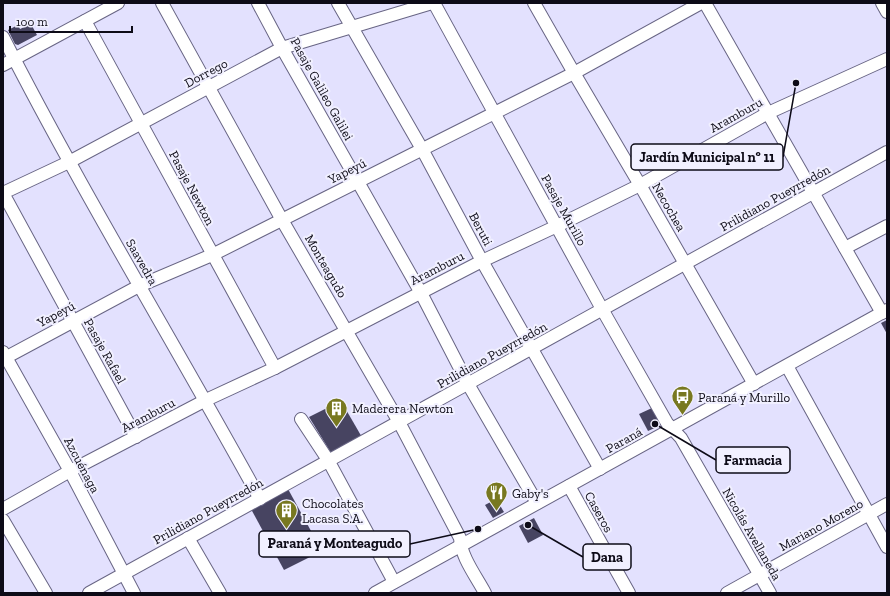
<svg xmlns="http://www.w3.org/2000/svg" width="890" height="596" viewBox="0 0 890 596" font-family="'Zilla Slab',serif">
<style>
.building{fill:#474461}
.lines{fill:none;stroke-linecap:round;stroke-linejoin:round}
.minor-casing{stroke:#686584;stroke-width:14}
.minor{stroke:#fff;stroke-width:12}
.labels{text-anchor:middle;dominant-baseline:central;stroke-width:4;stroke-linejoin:round;paint-order:stroke}
.street-label{font-size:13px;fill:#0d0b17;stroke:#f1f0ff}
.poi-label{font-size:13px;fill:#0d0b17;stroke:#f1f0ff;text-anchor:start}
.leader{fill:none;stroke:#0d0b17;stroke-width:1.5}
.callout-dot{fill:#0d0b17;stroke:#f1f0ff;stroke-width:1.5}
.callout{fill:#f1f0ff;stroke:#0d0b17;stroke-width:1.5}
.callout-label{font-size:14px;text-anchor:middle;font-weight:bold;fill:#0d0b17}
</style>
<rect width="100%" height="100%" fill="#e3e1fe"/>
<!-- building -->
<g class="building">
<polygon points="31,24 37,35 18,45 15,44 8,30 18,25 20,29"/>
<polygon points="887,320 887,334 881,323"/>
<polygon points="341,401 363,439 333,456 309,417"/>
<polygon points="652,408 659,420 657,427 648,431 639,414"/>
<polygon points="288,489 322,551 284,570 251,509"/>
<polygon points="496,499 504,512 493,518 485,505"/>
<polygon points="534,518 543,535 528,543 519,526"/>
</g>
<g class="lines">
<defs>
<g id="minor">
<path d="M162,3L282,220L399,422L460,538C461,557 476,576 485,593"/>
<polyline points="258,3 282,48 421,293 468,384 537,503"/>
<polyline points="338,3 422,149 482,261 600,469"/>
<polyline points="434,3 602,309 667,423 681,438 770,593"/>
<polyline points="534,3 574,73 640,185 754,384"/>
<polyline points="705,3 882,313"/>
<polyline points="882,3 887,12"/>
<polyline points="85,21 275,368"/>
<path d="M3,37C83,194 175,344 260,499"/>
<polyline points="3,65 118,3"/>
<polyline points="845,248 887,226"/>
<polyline points="3,352 70,471 134,593"/>
<polyline points="3,359 139,286 212,255 574,73 701,3"/>
<polyline points="787,366 887,547"/>
<polyline points="301,419 328,460 394,582"/>
<polyline points="136,437 3,193 69,162 282,48 432,3"/>
<polyline points="569,486 629,593"/>
<polyline points="3,509 70,471 206,400 275,368 482,261 557,226 640,185 768,113 887,59"/>
<polyline points="3,520 46,593"/>
<polyline points="188,538 220,593"/>
<polyline points="89,593 887,152"/>
<polyline points="375,593 887,310"/>
<polyline points="727,593 887,504"/>
</g>
</defs>
<!-- minor casing -->
<use href="#minor" class="minor-casing"/>
<!-- minor -->
<use href="#minor" class="minor"/>
</g>
<!-- icons -->
<defs>
<symbol id="bus-pin" viewBox="-11 -11 22 30"><path d="M0 17L-7.5 6A9.5 9.5 0 1 1 7.5 6Z" fill="#787820" stroke="#f1f0ff"/><path d="M-5-6H5V4H4V6H2V4H-2V6H-4V4H-5ZM-3.5-4V0h7V-4ZM-3.5 1.2v1.5H-2V1.2ZM2 1.2v1.5H3.5V1.2Z" fill="#fff"/></symbol>
<symbol id="building-pin" viewBox="-11 -11 22 30"><path d="M0 17L-7.5 6A9.5 9.5 0 1 1 7.5 6Z" fill="#787820" stroke="#f1f0ff"/><path d="M-4-6H4V6H1V3H-1V6H-4ZM-2.5-4.3h1.7v1.8h-1.7ZM.8-4.3h1.7v1.8H.8ZM-2.5-1h1.7V.8h-1.7ZM.8-1h1.7V.8H.8Z" fill="#fff"/></symbol>
<symbol id="restaurant-pin" viewBox="-11 -11 22 30"><path d="M0 17L-7.5 6A9.5 9.5 0 1 1 7.5 6Z" fill="#787820" stroke="#f1f0ff"/><path d="M-5-6h1v4h1v-4h1v4h1v-4h1v5L-1.5 .5V6h-2V.5L-5-1ZM5-6V6H3V1.5H1.5Q1.5-4 5-6Z" fill="#fff"/></symbol>
</defs>
<g fill-rule="evenodd">
<use href="#bus-pin" x="670" y="384" width="25" height="34"/>
<use href="#building-pin" x="324" y="396" width="25" height="34"/>
<use href="#restaurant-pin" x="484" y="480" width="25" height="34"/>
<use href="#building-pin" x="274" y="498" width="25" height="34"/>
</g>
<g class="labels">
<!-- street labels -->
<g class="street-label">
<text transform="translate(206 73) rotate(-28)">Dorrego</text>
<text transform="translate(322 89) rotate(61)">Pasaje Galileo Galilei</text>
<text transform="translate(736 115) rotate(-29)">Aramburu</text>
<text transform="translate(347 171) rotate(-27)">Yapeyú</text>
<text transform="translate(192 188) rotate(62)">Pasaje Newton</text>
<text transform="translate(775 198) rotate(-29)">Prilidiano Pueyrredón</text>
<text transform="translate(669 207) rotate(60)">Necochea</text>
<text transform="translate(564 210) rotate(61)">Pasaje Murillo</text>
<text transform="translate(481 229) rotate(62)">Beruti</text>
<text transform="translate(142 262) rotate(60)">Saavedra</text>
<text transform="translate(326 266) rotate(60)">Monteagudo</text>
<text transform="translate(437 268) rotate(-27)">Aramburu</text>
<text transform="translate(56 314) rotate(-28)">Yapeyú</text>
<text transform="translate(105 351) rotate(61)">Pasaje Rafael</text>
<text transform="translate(492 355) rotate(-29)">Prilidiano Pueyrredón</text>
<text transform="translate(148 415) rotate(-28)">Aramburu</text>
<text transform="translate(624 440) rotate(-29)">Paraná</text>
<text transform="translate(82 465) rotate(62)">Azcuénaga</text>
<text transform="translate(208 511) rotate(-29)">Prilidiano Pueyrredón</text>
<text transform="translate(599 512) rotate(61)">Caseros</text>
<text transform="translate(821 525) rotate(-29)">Mariano Moreno</text>
<text transform="translate(752 534) rotate(60)">Nicolás Avellaneda</text>
</g>
<!-- poi labels -->
<g class="poi-label">
<text x="698" y="397">Paraná y Murillo</text>
<text x="352" y="408">Maderera Newton</text>
<text x="512" y="493">Gaby's</text>
<text x="302" y="503">Chocolates<tspan x="302" dy="15">Lacasa S.A.</tspan></text>
</g>
</g>
<!-- callouts -->
<path class="leader" d="M796 83L783 157M655 424L716 460M478 529L410 544M528 525L583 557"/>
<g class="callout-dot">
<circle cx="796" cy="83" r="4"/>
<circle cx="655" cy="424" r="4"/>
<circle cx="478" cy="529" r="4"/>
<circle cx="528" cy="525" r="4"/>
</g>
<g class="callout">
<rect x="631" y="144" width="152" height="26" rx="4"/>
<rect x="716" y="447" width="74" height="26" rx="4"/>
<rect x="259" y="531" width="151" height="26" rx="4"/>
<rect x="583" y="544" width="48" height="26" rx="4"/>
</g>
<g class="callout-label">
<text x="707" y="162">Jardín Municipal nº 11</text>
<text x="753" y="465">Farmacia</text>
<text x="335" y="548">Paraná y Monteagudo</text>
<text x="607" y="562">Dana</text>
</g>
<!-- border -->
<rect width="890" height="596" fill="none" stroke="#0d0b17" stroke-width="8"/>
<!-- scale -->
<path d="M10 26v6h122v-6" fill="none" stroke="#0d0b17" stroke-width="2"/>
<text x="16" y="26" font-size="12" fill="#0d0b17" stroke="#f1f0ff" stroke-width="3" paint-order="stroke">100 m</text>
</svg>
